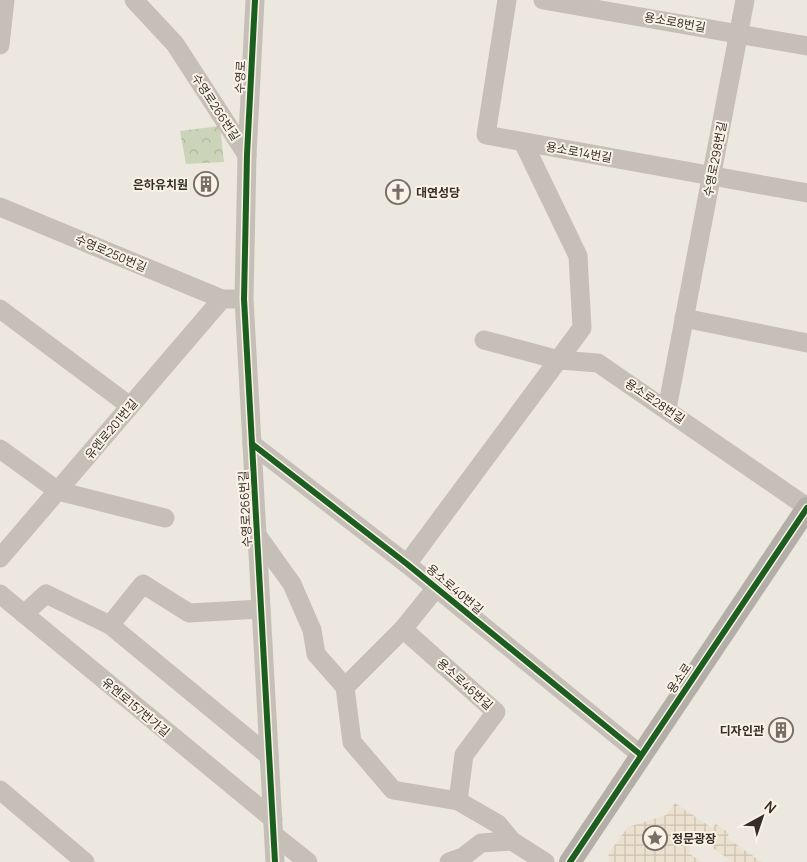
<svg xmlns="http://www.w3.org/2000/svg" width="807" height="862" viewBox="0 0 807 862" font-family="Manrope,'Noto Sans KR',sans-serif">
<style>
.forest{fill:url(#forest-crowns)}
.plaza{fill:url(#plaza-grid)}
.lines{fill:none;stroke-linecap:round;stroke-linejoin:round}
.minor{stroke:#c6bfb8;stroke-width:19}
.major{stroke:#b4aea8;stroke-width:22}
.cycleway-casing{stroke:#faf2e6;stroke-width:9}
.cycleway{stroke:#1b5e20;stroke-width:6}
.labels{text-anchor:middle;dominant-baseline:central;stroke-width:4;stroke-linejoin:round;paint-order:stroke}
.street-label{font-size:12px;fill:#362d27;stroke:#faf2e6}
.poi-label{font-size:12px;font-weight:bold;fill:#362d27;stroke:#faf2e6;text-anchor:end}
</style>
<defs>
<pattern id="forest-crowns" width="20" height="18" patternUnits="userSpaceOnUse" patternTransform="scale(1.25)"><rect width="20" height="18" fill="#cbd3b8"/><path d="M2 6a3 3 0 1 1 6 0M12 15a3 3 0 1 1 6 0" fill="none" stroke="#afb59e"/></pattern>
<pattern id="plaza-grid" width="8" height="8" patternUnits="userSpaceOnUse" patternTransform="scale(1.25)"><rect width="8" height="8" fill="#ebe1ce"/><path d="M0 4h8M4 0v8" fill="none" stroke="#cac1b1"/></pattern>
</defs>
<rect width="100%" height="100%" fill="#ece8df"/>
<!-- forest -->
<polygon class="forest" points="220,126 224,162 186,164 180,131"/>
<!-- plaza -->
<polygon class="plaza" points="675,803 712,828 716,824 729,833 727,838 762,862 733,862 691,833 690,854 702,862 609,862 608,856 611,850 628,827 666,815"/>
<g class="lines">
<!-- minor -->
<g class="minor">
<polyline points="134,0 175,44 247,155"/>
<polyline points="255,0 247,155 244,299 275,862"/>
<polyline points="507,0 486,135 807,193"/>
<polyline points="543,0 807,46"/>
<polyline points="0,45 5,0"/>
<polyline points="0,207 222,299 233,299"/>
<polyline points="0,309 130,406"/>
<polyline points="684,318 807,343"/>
<polyline points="484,340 559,360 598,363 807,507"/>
<polyline points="667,409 745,0"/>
<polyline points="252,444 407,564 641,755"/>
<polyline points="0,449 58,491 165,518"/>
<polyline points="257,535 292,584 312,630 316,654 345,687 352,742 393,790 458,801 498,824 512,841 545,862"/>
<polyline points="0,558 222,299"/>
<polyline points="407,564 582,328 578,256 523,142"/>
<polyline points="0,594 273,819"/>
<polyline points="24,614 46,594 110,625 269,756"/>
<polyline points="110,625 143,584 189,613 261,609"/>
<polyline points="403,629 496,712 464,755 458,801"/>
<polyline points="345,687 403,629 436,588"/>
<polyline points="0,790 85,862"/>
<polyline points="274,835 308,862"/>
<polyline points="449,862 463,857 481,843 512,841"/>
</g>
<!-- major -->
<polyline class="major" points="570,862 807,508"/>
<defs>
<g id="cycleway">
<polyline points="255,0 247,155 244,299 275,862"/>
<polyline points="252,444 407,564 641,755"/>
<polyline points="570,862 807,508"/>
</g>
</defs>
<!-- cycleway casing -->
<use href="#cycleway" class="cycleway-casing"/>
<!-- cycleway -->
<use href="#cycleway" class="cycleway"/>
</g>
<!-- icons -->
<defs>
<symbol id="building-ring" viewBox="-11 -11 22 22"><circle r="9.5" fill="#faf2e6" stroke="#766e67" stroke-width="1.5"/><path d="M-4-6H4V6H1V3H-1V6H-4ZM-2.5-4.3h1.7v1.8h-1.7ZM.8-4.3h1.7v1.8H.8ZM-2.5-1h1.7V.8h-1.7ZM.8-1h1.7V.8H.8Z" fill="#766e67"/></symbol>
<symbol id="church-ring" viewBox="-11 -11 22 22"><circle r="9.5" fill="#faf2e6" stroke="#766e67" stroke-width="1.5"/><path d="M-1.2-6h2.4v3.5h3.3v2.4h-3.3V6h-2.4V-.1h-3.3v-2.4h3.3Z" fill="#766e67"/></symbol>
<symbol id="sight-ring" viewBox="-11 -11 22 22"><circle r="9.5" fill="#faf2e6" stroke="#766e67" stroke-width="1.5"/><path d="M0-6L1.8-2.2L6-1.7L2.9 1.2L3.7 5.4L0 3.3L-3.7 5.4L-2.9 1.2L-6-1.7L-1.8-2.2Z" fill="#766e67"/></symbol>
</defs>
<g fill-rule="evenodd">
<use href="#building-ring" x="192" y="170" width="28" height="28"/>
<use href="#church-ring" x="384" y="178" width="28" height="28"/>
<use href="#building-ring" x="767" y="716" width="28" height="28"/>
<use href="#sight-ring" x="641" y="824" width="28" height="28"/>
</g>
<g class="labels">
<!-- street labels -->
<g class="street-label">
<text transform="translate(675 22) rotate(10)">용소로8번길</text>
<text transform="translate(240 77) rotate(-87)">수영로</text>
<text transform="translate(216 107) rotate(57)">수영로266번길</text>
<text transform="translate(579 152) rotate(10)">용소로14번길</text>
<text transform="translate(715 159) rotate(-79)">수영로298번길</text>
<text transform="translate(111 253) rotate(23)">수영로250번길</text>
<text transform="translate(655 401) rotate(34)">용소로28번길</text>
<text transform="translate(111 429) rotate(-50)">유엔로201번길</text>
<text transform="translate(245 509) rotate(-93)">수영로266번길</text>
<text transform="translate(455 589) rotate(40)">용소로40번길</text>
<text transform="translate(679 678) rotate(-56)">용소로</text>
<text transform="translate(465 684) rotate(42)">용소로46번길</text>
<text transform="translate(136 707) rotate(40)">유엔로157번가길</text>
</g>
<!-- poi labels -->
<g class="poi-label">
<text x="188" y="184">은하유치원</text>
<text x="416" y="192" text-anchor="start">대연성당</text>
<text x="764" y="730">디자인관</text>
<text x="672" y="838" text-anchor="start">정문광장</text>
</g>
</g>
<!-- north arrow -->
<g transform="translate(762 817) rotate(40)" stroke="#faf2e6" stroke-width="4" paint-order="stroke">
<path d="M0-4L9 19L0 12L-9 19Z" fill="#362d27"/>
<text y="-8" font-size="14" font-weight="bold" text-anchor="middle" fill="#362d27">N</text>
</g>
</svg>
